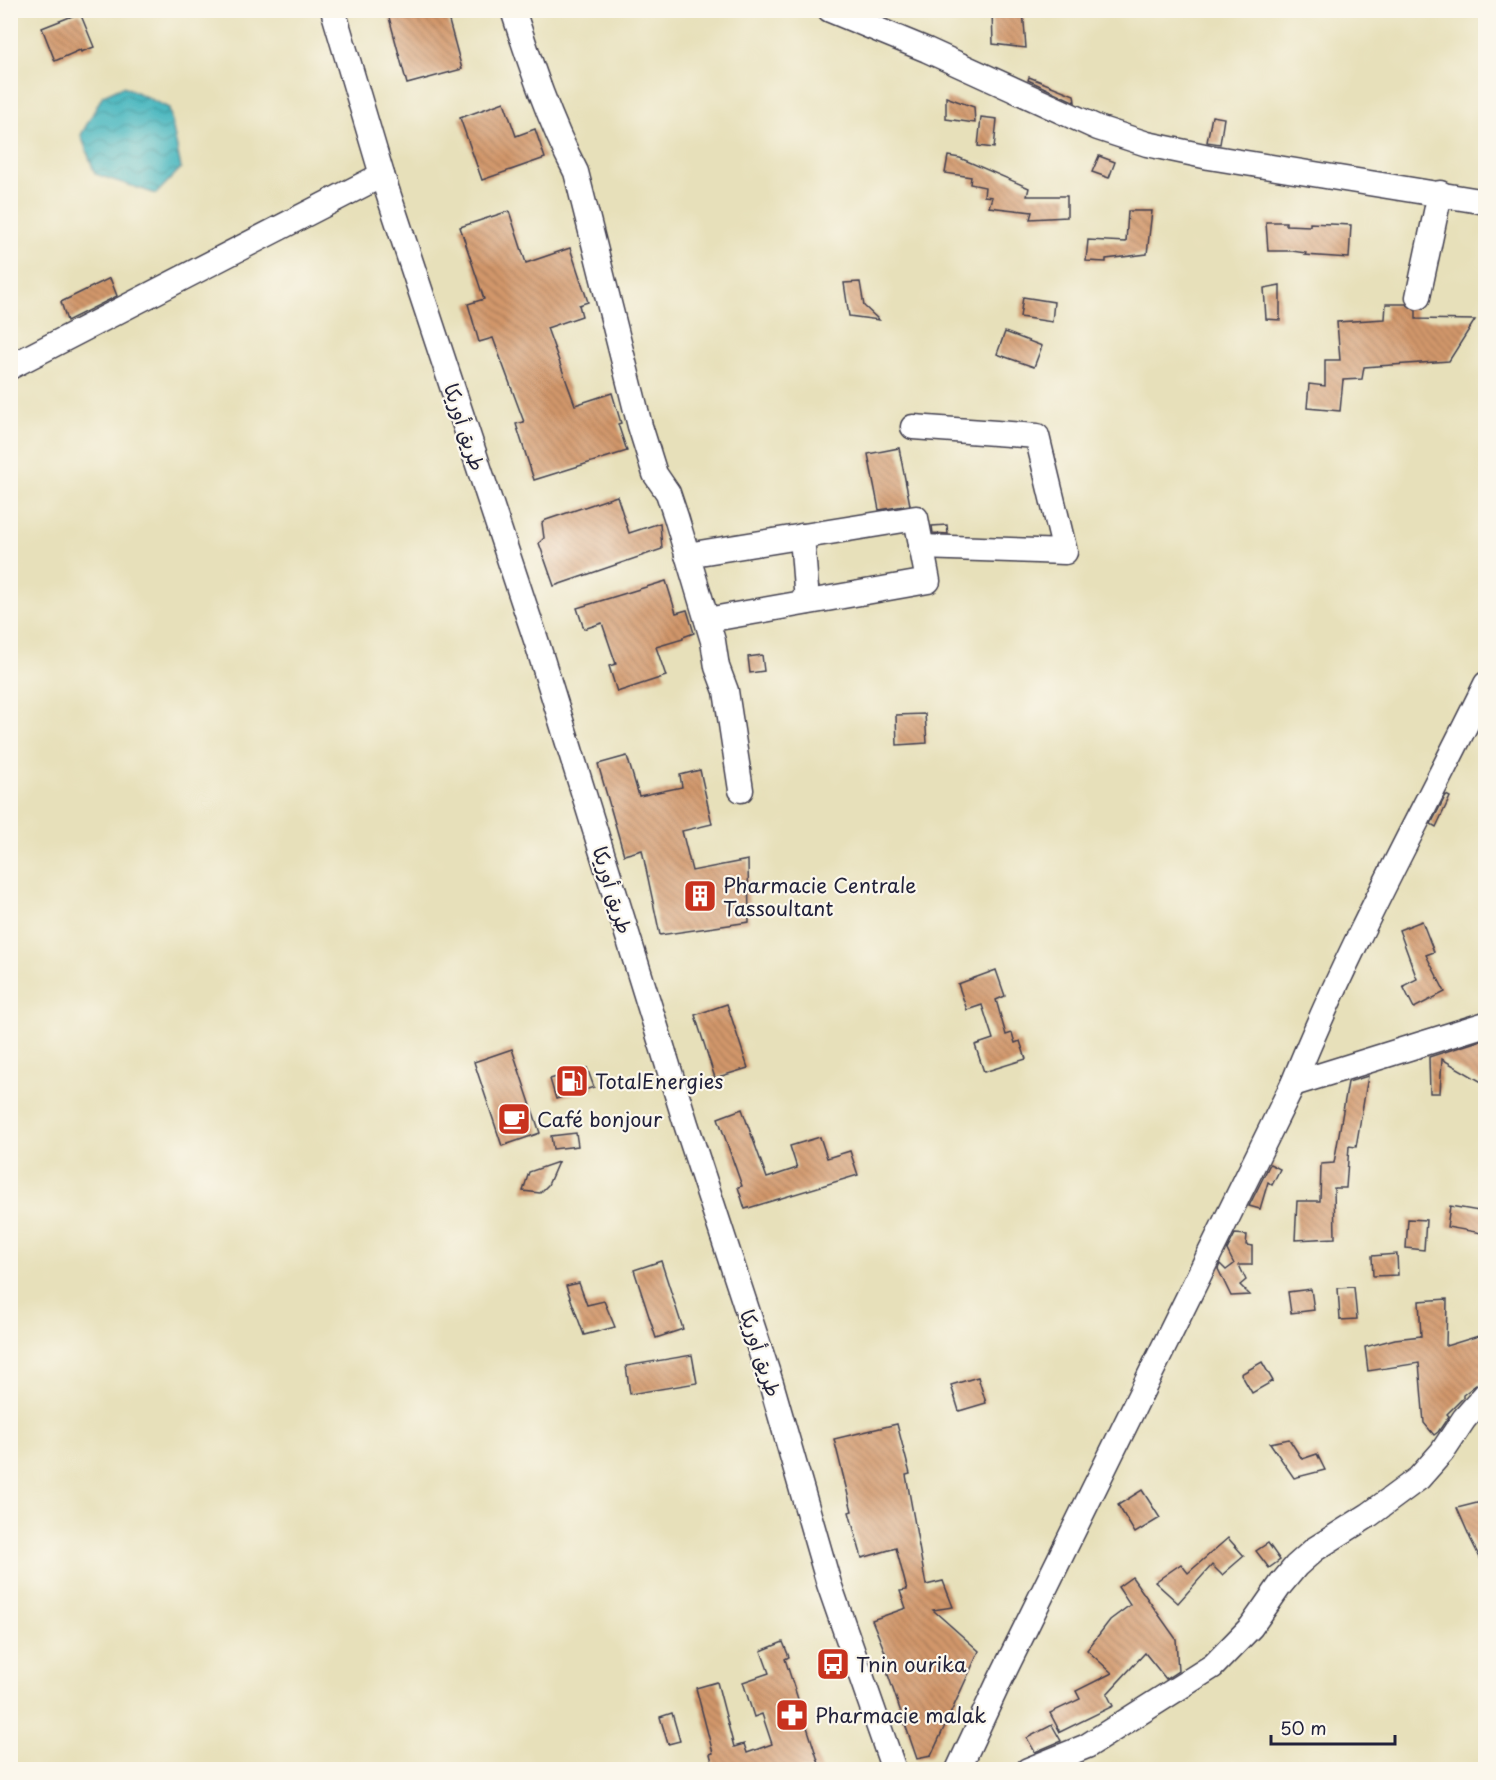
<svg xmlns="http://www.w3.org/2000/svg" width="1496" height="1780" viewBox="0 0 1496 1780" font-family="'Playpen Sans','Playpen Sans Arabic',sans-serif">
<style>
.water{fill:url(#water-waves);stroke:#356c7d;stroke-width:1.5}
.building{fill:url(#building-back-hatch)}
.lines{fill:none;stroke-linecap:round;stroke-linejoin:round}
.minor-casing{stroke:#403e4e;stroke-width:27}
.minor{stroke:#fff;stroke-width:24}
.labels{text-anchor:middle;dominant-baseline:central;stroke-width:4.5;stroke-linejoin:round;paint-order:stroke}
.street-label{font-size:20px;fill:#22223b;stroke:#fbf7ec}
.poi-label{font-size:20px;fill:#22223b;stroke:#fbf7ec;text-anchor:start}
</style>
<defs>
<pattern id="water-waves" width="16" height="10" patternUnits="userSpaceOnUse" patternTransform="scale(1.5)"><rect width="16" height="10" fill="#48b7bf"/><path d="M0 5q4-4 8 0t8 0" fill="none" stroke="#3c949c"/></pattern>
<pattern id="building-back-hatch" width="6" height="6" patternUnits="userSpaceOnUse" patternTransform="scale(1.5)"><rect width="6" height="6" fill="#d2976b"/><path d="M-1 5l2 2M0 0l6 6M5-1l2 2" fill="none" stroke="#aa7b59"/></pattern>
</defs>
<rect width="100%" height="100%" fill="#fbf7ec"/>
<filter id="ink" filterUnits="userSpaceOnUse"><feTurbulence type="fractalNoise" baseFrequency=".0167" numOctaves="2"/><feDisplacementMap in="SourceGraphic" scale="12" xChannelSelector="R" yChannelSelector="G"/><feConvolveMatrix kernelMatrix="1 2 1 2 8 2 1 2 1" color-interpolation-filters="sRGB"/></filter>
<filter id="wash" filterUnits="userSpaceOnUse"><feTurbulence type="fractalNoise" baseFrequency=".008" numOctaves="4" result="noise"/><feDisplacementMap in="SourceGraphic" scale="24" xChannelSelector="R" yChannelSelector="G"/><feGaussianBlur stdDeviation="1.35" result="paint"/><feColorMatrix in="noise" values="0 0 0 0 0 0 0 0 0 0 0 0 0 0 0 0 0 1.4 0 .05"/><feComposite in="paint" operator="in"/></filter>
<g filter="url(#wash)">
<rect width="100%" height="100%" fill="#e7e0ba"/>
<!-- water -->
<polygon class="water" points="123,86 169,108 181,168 156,194 95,174 81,135 103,95"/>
<g id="blocks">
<!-- building -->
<g class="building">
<polygon points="387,10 446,10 462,69 407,84"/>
<polygon points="992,10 1023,10 1026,48 993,44"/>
<polygon points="80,13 94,47 81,52 80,50 55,61 42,28"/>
<polygon points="1029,77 1074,95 1075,102 1028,80"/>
<polygon points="946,97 974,107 975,123 946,119"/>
<polygon points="504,102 516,136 535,129 545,158 482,180 460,118"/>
<polygon points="1212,116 1224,118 1220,144 1207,142"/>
<polygon points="981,117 997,119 994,148 978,146"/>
<polygon points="948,156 960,158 1029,188 1027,196 1067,196 1067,217 1030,219 1032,212 989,207 992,197 984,196 985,187 970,184 971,177 945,173"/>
<polygon points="1099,156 1115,162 1109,178 1092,172"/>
<polygon points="509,211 526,263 570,248 588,302 579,305 582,316 547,328 575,405 612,393 621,423 618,424 627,451 534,480 516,424 524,422 493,338 479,342 468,304 484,299 460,227"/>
<polygon points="1128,211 1152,211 1147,254 1106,259 1106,262 1086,261 1088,240 1126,242"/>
<polygon points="1266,222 1286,222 1286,225 1310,226 1310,223 1351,225 1349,258 1305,255 1306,253 1292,251 1268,251"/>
<polygon points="110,278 117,296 67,321 61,302"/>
<polygon points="860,282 864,306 879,320 849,316 844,283"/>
<polygon points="1280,285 1280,320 1266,319 1264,288"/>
<polygon points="1023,297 1054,302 1052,322 1020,317"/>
<polygon points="1386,304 1406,304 1416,311 1416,319 1475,320 1449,361 1364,367 1362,379 1343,380 1340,411 1307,408 1309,384 1325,386 1325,360 1340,360 1337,322 1385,319"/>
<polygon points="1005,332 1042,346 1034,367 997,354"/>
<polygon points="899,448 910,505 879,510 868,454"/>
<polygon points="617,496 629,533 660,523 662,549 554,586 539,543 544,538 542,523 546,520"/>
<polygon points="947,525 948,534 933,533 932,526"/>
<polygon points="666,581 676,613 687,610 694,633 683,637 683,639 656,647 666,676 617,692 609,666 616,664 602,623 584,629 577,608"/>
<polygon points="762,655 764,671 750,673 748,657"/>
<polygon points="925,714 927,743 897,745 896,715"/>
<polygon points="627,756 639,796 682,787 680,775 700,770 712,824 682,831 692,871 748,860 749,922 660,935 642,850 624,855 598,764"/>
<polygon points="1446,795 1450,797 1436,827 1431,824"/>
<polygon points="1422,921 1434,952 1426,955 1445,992 1414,1008 1403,986 1417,979 1399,930"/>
<polygon points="996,970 1005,996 996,1000 1006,1035 1012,1033 1015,1043 1020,1041 1026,1059 984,1072 975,1045 993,1039 982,1005 967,1010 958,984"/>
<polygon points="727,1004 748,1068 715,1078 695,1015"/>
<polygon points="1485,1039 1485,1084 1442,1059 1440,1093 1430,1093 1429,1057"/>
<polygon points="512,1049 540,1133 502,1146 474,1062"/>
<polygon points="587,1068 594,1087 556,1099 550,1079"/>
<polygon points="1368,1076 1356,1147 1349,1146 1346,1188 1334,1188 1335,1238 1295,1240 1297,1201 1320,1201 1321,1164 1334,1163 1348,1082"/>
<polygon points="742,1109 767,1178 797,1168 790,1146 820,1137 827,1158 850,1151 858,1175 745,1209 738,1187 742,1186 718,1118"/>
<polygon points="576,1133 578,1146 553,1149 551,1136"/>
<polygon points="558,1162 548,1185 540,1193 523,1191 529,1172"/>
<polygon points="1270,1164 1280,1169 1272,1185 1268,1182 1260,1209 1249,1206"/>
<polygon points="1450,1206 1485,1212 1481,1233 1447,1227"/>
<polygon points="1408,1219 1426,1220 1424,1250 1406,1248"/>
<polygon points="1235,1234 1247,1235 1246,1245 1252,1246 1252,1265 1239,1265 1246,1280 1240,1285 1250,1295 1231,1296 1218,1269 1220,1264 1226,1270 1234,1264 1227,1250"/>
<polygon points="1397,1254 1398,1275 1373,1276 1372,1256"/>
<polygon points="661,1261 683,1329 656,1338 634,1270"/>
<polygon points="579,1283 587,1305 604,1301 615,1327 584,1335 566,1286"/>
<polygon points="1354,1287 1357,1319 1340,1320 1338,1288"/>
<polygon points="1311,1289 1314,1310 1291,1313 1288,1292"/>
<polygon points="1447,1299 1446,1346 1485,1334 1485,1380 1481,1381 1463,1395 1463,1398 1447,1414 1449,1416 1438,1432 1434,1435 1424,1423 1419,1363 1368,1371 1365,1347 1395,1339 1421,1336 1419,1301"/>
<polygon points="692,1355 697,1383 630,1394 626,1366"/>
<polygon points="1262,1362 1273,1381 1252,1393 1241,1374"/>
<polygon points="978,1377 986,1403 959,1411 951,1385"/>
<polygon points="897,1424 910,1474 906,1475 926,1585 943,1581 953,1607 933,1610 979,1651 931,1756 917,1759 884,1663 889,1662 872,1620 906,1608 900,1591 907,1590 896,1548 862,1558 849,1512 852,1511 834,1439"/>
<polygon points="1289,1439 1302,1459 1317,1454 1325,1470 1294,1478 1270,1443"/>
<polygon points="1142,1490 1160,1518 1135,1533 1118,1505"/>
<polygon points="1485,1501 1485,1568 1471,1540 1457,1508"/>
<polygon points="1228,1538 1244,1556 1222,1575 1212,1565 1178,1603 1155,1582 1181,1564 1188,1573"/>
<polygon points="1268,1543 1280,1560 1269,1568 1256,1551"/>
<polygon points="1132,1577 1176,1639 1178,1671 1166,1679 1145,1653 1107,1694 1113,1706 1060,1732 1050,1713 1080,1699 1076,1691 1112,1673 1087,1650 1110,1620 1130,1605 1118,1587"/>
<polygon points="783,1642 789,1657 785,1659 821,1770 714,1770 710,1754 713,1753 696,1688 717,1682 734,1747 744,1744 747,1753 772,1744 762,1714 754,1717 743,1682 769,1673 761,1651"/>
<polygon points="672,1713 680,1741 668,1744 660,1717"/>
<polygon points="1052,1725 1061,1741 1035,1752 1027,1738"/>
</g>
</g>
</g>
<g filter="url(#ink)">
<use href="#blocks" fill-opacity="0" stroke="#403e4e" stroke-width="1.5"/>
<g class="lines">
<defs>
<g id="minor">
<polyline points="333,10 382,175 537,643 686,1124 771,1383 829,1584 894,1770"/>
<path d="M513,10C531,66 549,120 576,172L640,426L655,474L668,493L676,517L713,641L717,667L726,691L741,790"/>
<polyline points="830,10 927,50 1098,128 1147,144 1209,157 1486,202"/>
<polyline points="1418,297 1440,193"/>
<polyline points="10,367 382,175"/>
<polyline points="913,427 1037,436 1065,552 921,547"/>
<polyline points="802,536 807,602"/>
<polyline points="687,555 916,518 928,581 707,620"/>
<polyline points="1293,1084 1486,1024"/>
<path d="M958,1770L998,1684L1293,1084C1348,947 1421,817 1486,684"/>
<polyline points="1028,1770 1087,1746 1213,1666 1251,1627 1281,1584 1296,1566 1315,1549 1369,1515 1419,1478 1442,1452 1464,1419 1486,1394"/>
</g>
</defs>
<!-- minor casing -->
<use href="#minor" class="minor-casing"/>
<!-- minor -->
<use href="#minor" class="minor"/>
</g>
</g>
<!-- icons -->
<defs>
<symbol id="building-square" viewBox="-11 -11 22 22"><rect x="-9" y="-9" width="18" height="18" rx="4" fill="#c8321e" stroke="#fbf7ec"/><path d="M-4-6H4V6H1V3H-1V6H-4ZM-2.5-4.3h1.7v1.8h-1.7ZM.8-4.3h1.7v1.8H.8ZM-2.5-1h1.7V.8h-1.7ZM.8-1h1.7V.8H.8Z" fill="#fff"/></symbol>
<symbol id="fuel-square" viewBox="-11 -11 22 22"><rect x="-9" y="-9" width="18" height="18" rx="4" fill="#c8321e" stroke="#fbf7ec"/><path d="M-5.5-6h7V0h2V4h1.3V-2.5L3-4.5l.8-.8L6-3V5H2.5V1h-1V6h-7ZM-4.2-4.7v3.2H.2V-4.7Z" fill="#fff"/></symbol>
<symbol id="cafe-square" viewBox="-11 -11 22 22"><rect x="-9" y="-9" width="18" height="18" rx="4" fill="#c8321e" stroke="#fbf7ec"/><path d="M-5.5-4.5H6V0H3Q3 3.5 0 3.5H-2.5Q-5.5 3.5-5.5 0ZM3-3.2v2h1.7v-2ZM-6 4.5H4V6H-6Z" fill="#fff"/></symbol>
<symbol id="bus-square" viewBox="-11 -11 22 22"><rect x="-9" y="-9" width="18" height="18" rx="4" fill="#c8321e" stroke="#fbf7ec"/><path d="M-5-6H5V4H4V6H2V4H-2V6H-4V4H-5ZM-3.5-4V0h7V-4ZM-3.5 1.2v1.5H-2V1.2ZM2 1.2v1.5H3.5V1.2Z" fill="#fff"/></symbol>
<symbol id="pharmacy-square" viewBox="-11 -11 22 22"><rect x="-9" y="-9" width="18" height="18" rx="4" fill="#c8321e" stroke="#fbf7ec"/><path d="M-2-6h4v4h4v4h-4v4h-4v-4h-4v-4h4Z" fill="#fff"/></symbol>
</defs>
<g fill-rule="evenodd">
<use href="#building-square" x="681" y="877" width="38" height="38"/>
<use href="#fuel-square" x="553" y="1062" width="38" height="38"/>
<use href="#cafe-square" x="495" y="1100" width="38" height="38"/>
<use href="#bus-square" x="814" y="1645" width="38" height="38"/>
<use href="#pharmacy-square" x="773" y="1696" width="38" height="38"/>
</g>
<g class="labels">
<!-- street labels -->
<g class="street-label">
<text transform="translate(465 427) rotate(72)">طريق أوريكا</text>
<text transform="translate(613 890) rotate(73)">طريق أوريكا</text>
<text transform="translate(761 1353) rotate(72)">طريق أوريكا</text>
</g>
<!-- poi labels -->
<g class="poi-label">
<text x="723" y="885">Pharmacie Centrale<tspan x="723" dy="23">Tassoultant</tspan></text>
<text x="595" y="1081">TotalEnergies</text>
<text x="537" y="1119">Café bonjour</text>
<text x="856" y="1664">Tnin ourika</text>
<text x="815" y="1715">Pharmacie malak</text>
</g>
</g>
<!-- margin -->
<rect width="1496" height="1780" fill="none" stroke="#fbf7ec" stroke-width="36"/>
<!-- scale -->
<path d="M1271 1735v9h124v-9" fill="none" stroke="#22223b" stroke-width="3"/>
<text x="1280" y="1735" font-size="18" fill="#22223b" stroke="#fbf7ec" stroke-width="4.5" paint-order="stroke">50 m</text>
</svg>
